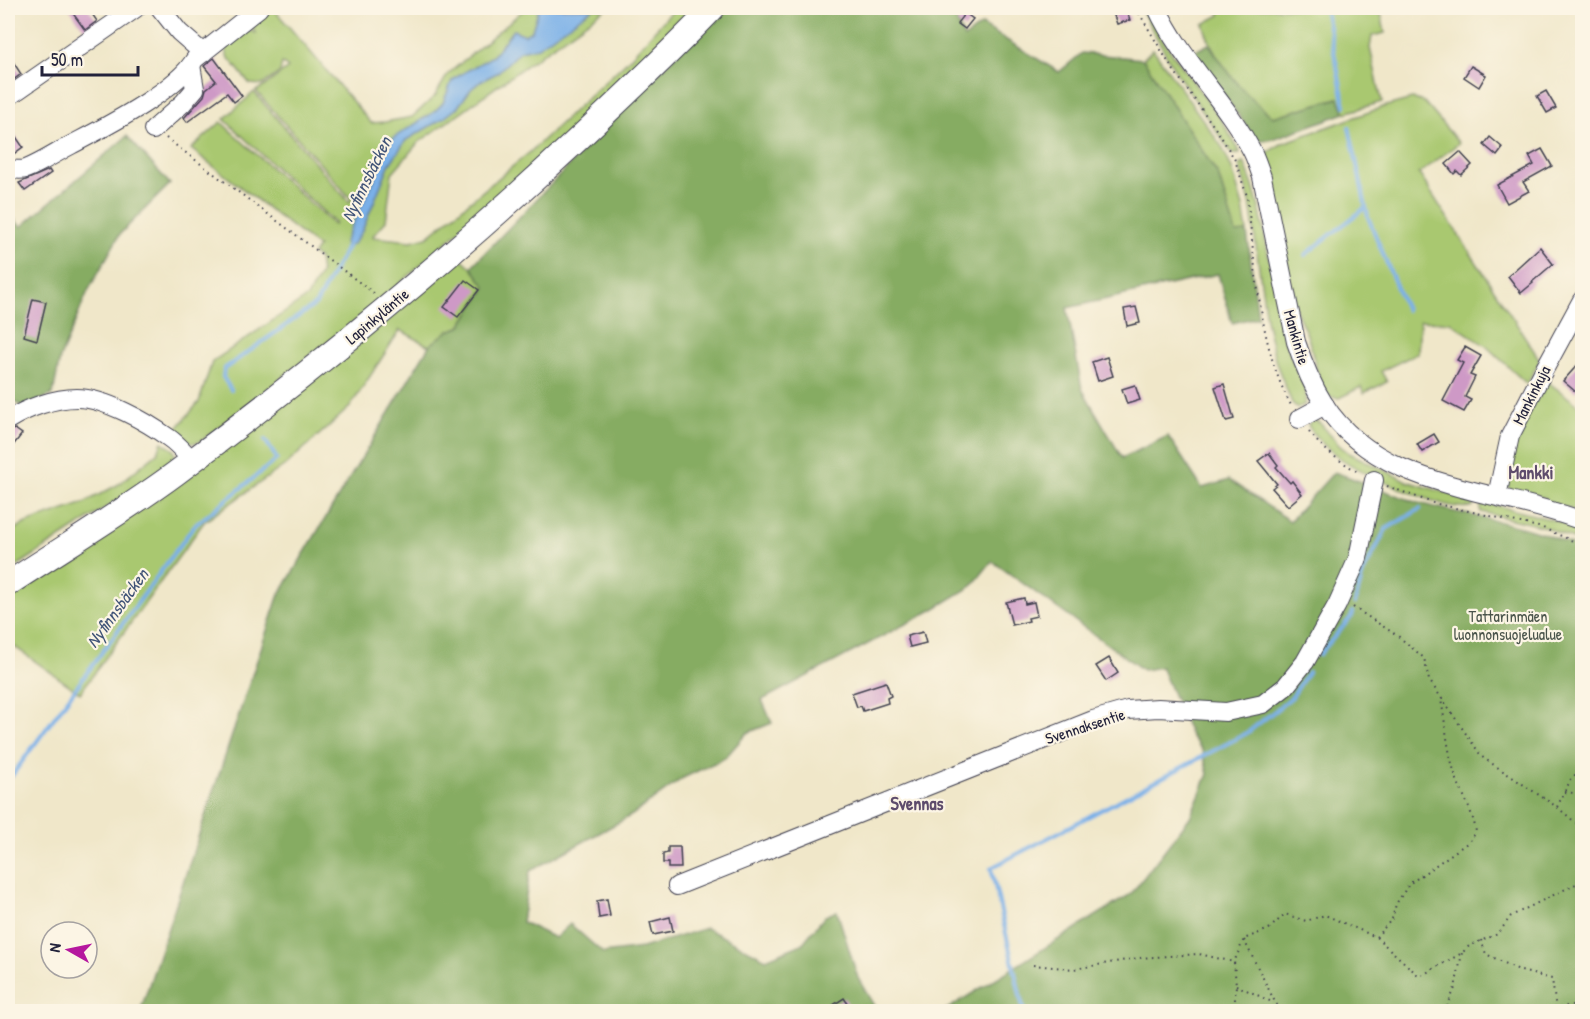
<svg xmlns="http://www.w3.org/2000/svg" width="1590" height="1019" viewBox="0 0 1590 1019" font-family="'Patrick Hand',sans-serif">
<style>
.green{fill:#a9c86f;stroke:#667555;stroke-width:1.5}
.forest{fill:#86ac62;stroke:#54674e;stroke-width:1.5}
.water{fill:#7ab0e8;stroke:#4e6992;stroke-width:1.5}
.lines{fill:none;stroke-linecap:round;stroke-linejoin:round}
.stream{stroke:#7ab0e8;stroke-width:4}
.building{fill:#ce99c6}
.minor-casing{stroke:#414050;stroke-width:20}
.major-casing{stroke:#414050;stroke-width:26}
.path{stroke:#414050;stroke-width:2;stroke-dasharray:1.5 4.5;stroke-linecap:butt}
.minor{stroke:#fff;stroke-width:18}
.major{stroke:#fff;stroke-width:24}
.labels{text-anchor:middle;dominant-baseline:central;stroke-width:4.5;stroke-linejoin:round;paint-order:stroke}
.street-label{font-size:16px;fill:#22223b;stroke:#fcf5e5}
.park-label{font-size:16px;fill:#4a544b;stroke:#fcf5e5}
.water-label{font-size:18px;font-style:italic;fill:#415478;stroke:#fcf5e5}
.neighbourhood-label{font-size:18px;font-weight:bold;fill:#5e4c6c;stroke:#fcf5e5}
</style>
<rect width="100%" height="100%" fill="#fcf5e5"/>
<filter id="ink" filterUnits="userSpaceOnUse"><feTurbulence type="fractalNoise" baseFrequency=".0167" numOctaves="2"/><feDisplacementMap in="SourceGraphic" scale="12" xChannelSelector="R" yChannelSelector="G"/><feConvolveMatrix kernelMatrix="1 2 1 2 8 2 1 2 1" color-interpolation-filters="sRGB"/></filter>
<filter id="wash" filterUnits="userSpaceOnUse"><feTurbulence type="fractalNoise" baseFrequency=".008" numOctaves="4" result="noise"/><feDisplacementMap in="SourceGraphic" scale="24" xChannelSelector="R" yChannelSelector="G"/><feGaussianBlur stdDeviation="1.35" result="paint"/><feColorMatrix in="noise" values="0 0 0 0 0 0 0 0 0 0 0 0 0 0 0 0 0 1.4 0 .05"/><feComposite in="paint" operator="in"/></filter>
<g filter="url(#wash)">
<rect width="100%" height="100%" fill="#f0e7c9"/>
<!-- green -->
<g class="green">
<path d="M266,8H273L371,123L385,122L412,117L435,96L448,74L526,8H539L532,31L525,35L513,30L493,56L460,75L452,81L443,103L433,113L422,119L387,149L375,178L350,229L355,242L362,231L389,165L406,140L444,118L457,108L471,89L481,81L497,73L520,51L538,46L593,8H606L418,143L392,173L386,221L372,237L411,241L427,237L530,152L627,61L675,8H698L601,105L377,304L201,441C187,446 183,441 173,433L199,402L212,362L307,297L321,273L319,259L313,254L318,247L191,149L221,122L334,225L335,223L224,119L254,92L349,202L351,199L256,91L263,87L288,68L282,63L280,72L262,85L250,84L227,56L226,45C236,35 242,26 256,33L249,22Z"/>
<polygon points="1140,8 1145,8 1167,46 1222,121 1240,152 1239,154 1232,154 1176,72"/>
<path d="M1219,8H1380L1385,33L1372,36L1370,48L1382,102L1345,113L1338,98L1273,117C1241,93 1215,63 1203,24L1220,15Z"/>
<polygon points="1153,49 1222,147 1232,169 1243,207 1247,232 1236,234 1218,175 1143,59"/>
<polygon points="1412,99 1424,102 1459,143 1419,174 1540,360 1527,384 1486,346 1450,322 1420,321 1418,353 1381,371 1387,382 1364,393 1361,387 1339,398 1329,397 1321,386 1308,337 1292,302 1267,164 1268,152 1283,143 1383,107"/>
<polygon points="1244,162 1253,186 1260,211 1284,337 1293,362 1306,390 1305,404 1298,408 1292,403 1276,363 1266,319 1250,202 1239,165"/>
<polygon points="462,259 471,267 487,287 460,327 448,331 429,346 400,330 350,407 288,463 204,522 80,693 8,642 8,597 38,577"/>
<polygon points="1544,379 1582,408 1582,513 1547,502 1545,498 1526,494 1523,496 1508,488 1507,463"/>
<path d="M1312,419L1320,423L1339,445L1349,453L1409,482L1474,501L1473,506C1453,516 1359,472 1340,458C1329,450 1314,437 1308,425Z"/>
<polygon points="162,442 174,450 175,455 172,462 133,490 8,572 8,533 26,523 82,504 119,484 158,452"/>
<polygon points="1483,502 1557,521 1582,530 1582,543 1545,527 1481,512 1480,509"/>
</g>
<!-- forest -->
<g class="forest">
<path d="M721,8H951L964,38L982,25L1059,72L1082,53L1143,59L1218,175L1236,233L1247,232L1258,317L1232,323L1218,274L1067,308L1082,389L1122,458L1168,436L1202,488L1229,480L1290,521L1334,472C1362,481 1388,493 1416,502C1471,518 1531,523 1582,550V1011H944L1131,894L1190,817L1208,774L1202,750L1191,736L1161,667L1143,670L992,561L972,586L932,610L762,700L772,723L747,733L725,758L683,778L632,815L530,871L522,922L555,938L570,924L603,953L642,948L706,928L766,959L802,944L825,916L837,911L858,978L877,1011L140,1012L278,597L429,346L448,331L460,327L486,287L471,267Z"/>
<path d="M1209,44C1228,73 1245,96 1273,117L1339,98L1345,113L1270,140H1259L1254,137L1193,52Z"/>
<polygon points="127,136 170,184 120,234 88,291 60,358 53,394 24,408 8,396 8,212 21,227"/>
</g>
<!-- water -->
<polygon class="water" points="539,8 593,8 538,47 520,51 497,73 481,81 471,89 457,108 444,118 406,140 389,165 362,231 355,242 346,249 345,241 350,229 375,178 387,149 393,138 433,113 443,103 452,81 460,75 493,56 513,30 525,35 532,31"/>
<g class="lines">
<!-- stream -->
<g class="stream">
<polyline points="1325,8 1345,106"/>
<polyline points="1349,127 1368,217 1406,310"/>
<polyline points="1305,255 1366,207"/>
<polyline points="231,390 223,377 224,369 316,304 348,245"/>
<polyline points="1355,603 1363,573 1386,529 1420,509"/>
<polyline points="1319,655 1352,616 1353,612"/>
<polyline points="8,781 194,526 277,459 265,440"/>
<polyline points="1024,1012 991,868 1247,733 1292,697 1308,672"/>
</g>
</g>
<g id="blocks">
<!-- building -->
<g class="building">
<polygon points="69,8 88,8 97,21 85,30"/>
<polygon points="1122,8 1126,8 1130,20 1117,24 1112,10"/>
<polygon points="965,13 973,19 965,29 957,23"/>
<polygon points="8,54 21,74 8,84"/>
<polygon points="214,58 242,96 234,102 227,93 187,122 184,118 204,96 206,89 216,81 204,66"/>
<polygon points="1471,66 1486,75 1479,87 1464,77"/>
<polygon points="1546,91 1556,108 1547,113 1537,96"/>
<polygon points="8,125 23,147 8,158"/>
<polygon points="1490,137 1503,148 1497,156 1484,145"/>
<polygon points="1542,149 1552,166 1523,182 1529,191 1507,203 1497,185 1534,165 1529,156"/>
<polygon points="1460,152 1472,165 1461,175 1457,171 1454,174 1446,164"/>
<polygon points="49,170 51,173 25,191 19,183"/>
<polygon points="1540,247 1553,264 1532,282 1533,283 1521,293 1508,276"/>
<polygon points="465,280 479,290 458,317 444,307"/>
<polygon points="33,299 46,302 37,340 24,336"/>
<polygon points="1136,307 1140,323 1127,326 1124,309"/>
<polygon points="1465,347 1481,356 1470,375 1475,377 1465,397 1471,400 1464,412 1443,401 1463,363 1457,360"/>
<polygon points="1107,357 1113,376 1098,381 1092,362"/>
<polygon points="1582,360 1582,386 1576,392 1563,381"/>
<polygon points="1224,384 1234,419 1226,421 1215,387"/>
<polygon points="1135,385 1140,400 1127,404 1122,389"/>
<polygon points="15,429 22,434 8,452 8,431"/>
<polygon points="1434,434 1439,442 1422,452 1417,444"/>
<polygon points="1269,453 1278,465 1276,467 1290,483 1292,481 1302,494 1288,506 1272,488 1277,484 1258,461"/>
<polygon points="1024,598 1025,604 1034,602 1037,616 1028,618 1029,621 1012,625 1006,602"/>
<polygon points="923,632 926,643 910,647 907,636"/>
<polygon points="1109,658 1118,673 1106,681 1096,666"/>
<polygon points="886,682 891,696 887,698 888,703 863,711 861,706 857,707 852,693"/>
<polygon points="668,847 680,847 681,868 668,868 668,863 663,863 663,854 668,853"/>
<polygon points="607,899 610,916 599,918 597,901"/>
<polygon points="670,917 673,931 653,935 650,922"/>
<polygon points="844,998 850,1007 843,1011 824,1011"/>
</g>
</g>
</g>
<g filter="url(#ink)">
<use href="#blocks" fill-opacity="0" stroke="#414050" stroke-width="1.5"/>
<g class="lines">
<defs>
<g id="minor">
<polyline points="160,8 179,32 203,53"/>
<path d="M1157,8C1181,60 1225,100 1252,151C1256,159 1259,168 1262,177L1296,342C1303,363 1312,385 1324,404C1379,490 1497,488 1582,521"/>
<polyline points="8,97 136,8"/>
<polyline points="153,130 183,103 195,89 191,65"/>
<path d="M8,169C13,169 20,171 26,169C41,163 56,153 71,145C105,127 176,91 195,59L259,8"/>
<polyline points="1299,419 1325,405"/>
<path d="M8,420C27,408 54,398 77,398C105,398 147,422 169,438C178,444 185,453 192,460"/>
<polyline points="1497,496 1510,436 1544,370 1582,300"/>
<polyline points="677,886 1093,720 1128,710 1158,708 1226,712 1263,704 1285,687 1305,662 1337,605 1358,558 1374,480"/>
</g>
<path id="major" d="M8,584C64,547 122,513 176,473C315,370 449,260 575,142C622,98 669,54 713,8"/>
</defs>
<!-- minor casing -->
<use href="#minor" class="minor-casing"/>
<!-- major casing -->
<use href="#major" class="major-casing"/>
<!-- path -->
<g class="path">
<path d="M1136,8L1170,65L1220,135L1235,160L1247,196C1255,261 1259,349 1291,405"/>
<polyline points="166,138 375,294"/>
<path d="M1309,432C1323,450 1341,462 1360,473"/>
<polyline points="1387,486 1433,503 1543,528 1582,545"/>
<polyline points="1353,607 1398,636 1424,658 1429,680 1482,757 1557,807 1582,828"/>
<polyline points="1565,792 1582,794"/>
<polyline points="1557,807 1572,777 1582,771"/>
<path d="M1376,937L1392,919L1396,904L1409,884L1470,841L1476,832C1473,811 1461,793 1455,774C1447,749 1446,725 1441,700"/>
<polyline points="1244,940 1276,1004 1287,1012"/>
<polyline points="1481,940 1486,954 1521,971 1552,979 1556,1009 1571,1005 1579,1012"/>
<polyline points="1033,965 1074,969 1139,958 1199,954 1234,962"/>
<polyline points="1236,985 1274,1003"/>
<polyline points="1234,1012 1236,985 1234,962 1244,939 1269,929 1285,914 1306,921 1325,915 1376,937 1418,975 1424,974 1462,953 1470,945 1498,934 1511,916 1582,881"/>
<polyline points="1445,1012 1455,988 1462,953"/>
</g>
<!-- minor -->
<use href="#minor" class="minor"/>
<!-- major -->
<use href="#major" class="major"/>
</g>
</g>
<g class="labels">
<!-- street labels -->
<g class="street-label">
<text transform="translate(377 316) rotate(-40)">Lapinkyläntie</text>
<text transform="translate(1297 337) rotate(74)">Mankintie</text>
<text transform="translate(1531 395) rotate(-63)">Mankinkuja</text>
<text transform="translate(1085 726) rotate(-18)">Svennaksentie</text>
</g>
<!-- park labels -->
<g class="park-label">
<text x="1508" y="616">Tattarinmäen<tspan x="1508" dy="18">luonnonsuojelualue</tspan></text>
</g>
<!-- water labels -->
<g class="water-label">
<text transform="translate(366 179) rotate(-64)">Nyfinnsbäcken</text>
<text transform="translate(117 608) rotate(-54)">Nyfinnsbäcken</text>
</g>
<!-- neighbourhood labels -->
<g class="neighbourhood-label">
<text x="1531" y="472">Mankki</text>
<text x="917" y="803">Svennas</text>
</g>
</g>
<!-- margin -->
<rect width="1590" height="1019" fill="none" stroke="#fcf5e5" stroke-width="30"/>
<!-- north arrow -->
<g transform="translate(69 950) rotate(279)"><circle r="28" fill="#fcf5e5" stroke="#a5a1a1" stroke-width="1.5"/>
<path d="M0-4.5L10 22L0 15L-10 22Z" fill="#b5179e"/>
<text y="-9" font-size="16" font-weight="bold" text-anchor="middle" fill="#22223b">N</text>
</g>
<!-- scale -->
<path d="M42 66v9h96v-9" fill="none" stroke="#22223b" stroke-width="3"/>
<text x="51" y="66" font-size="18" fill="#22223b" stroke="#fcf5e5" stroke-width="4.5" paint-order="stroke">50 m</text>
</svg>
